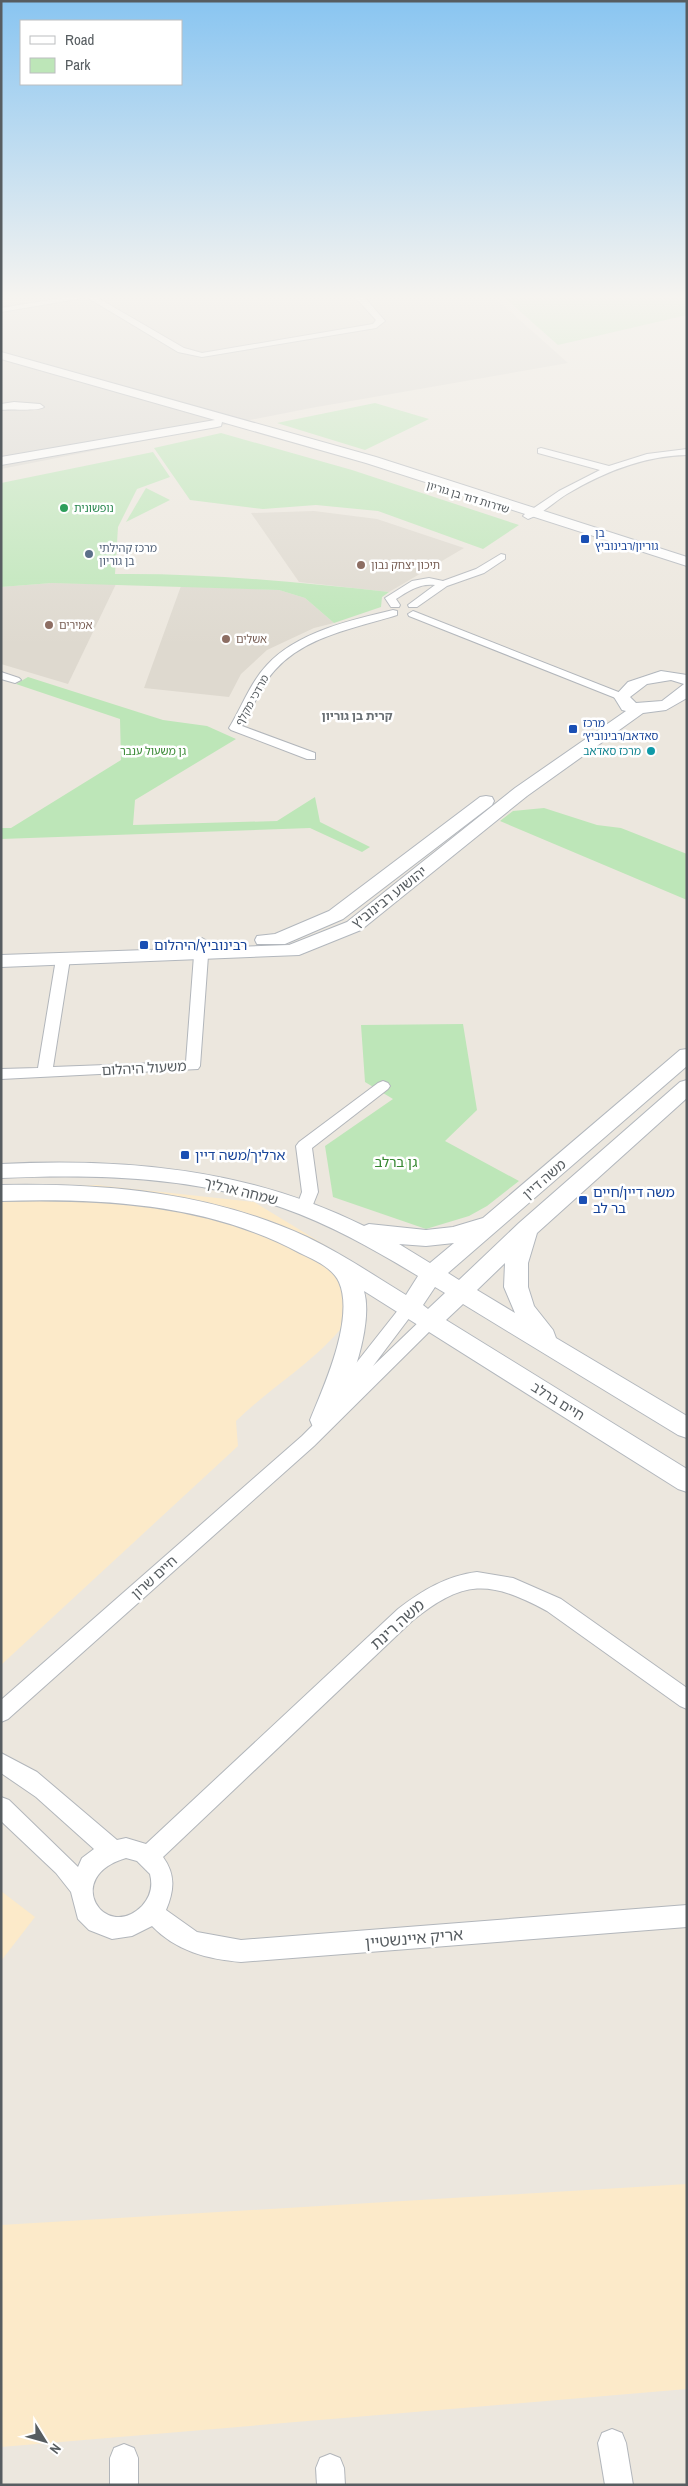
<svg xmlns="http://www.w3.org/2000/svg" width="688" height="2486" viewBox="0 0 688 2486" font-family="'Archivo Narrow','Noto Sans Hebrew',sans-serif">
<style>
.industrial{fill:#dcd9d3}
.education{fill:#ded9cf}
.green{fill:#bde6b8}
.sand{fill:#fceac9}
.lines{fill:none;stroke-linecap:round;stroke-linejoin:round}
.street-casing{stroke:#b2b6bb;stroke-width:2}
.secondary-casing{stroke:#b2b7bd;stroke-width:2}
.street{fill:#fff;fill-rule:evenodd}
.secondary{fill:#fff;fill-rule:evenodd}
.leisure-dot{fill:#2e9e5b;stroke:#fff;stroke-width:2}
.transit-dot{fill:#1a4fb4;stroke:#fff;stroke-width:2}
.service-dot{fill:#5c6f8a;stroke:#fff;stroke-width:2}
.education-dot{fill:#8d6e63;stroke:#fff;stroke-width:2}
.culture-dot{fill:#0f9aa8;stroke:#fff;stroke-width:2}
.labels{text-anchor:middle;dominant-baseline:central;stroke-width:5;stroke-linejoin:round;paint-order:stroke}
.far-street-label{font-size:11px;fill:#575d61;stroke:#fff}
.far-leisure-label{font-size:11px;fill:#27864d;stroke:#fff;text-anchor:start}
.far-transit-label{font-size:11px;fill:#164399;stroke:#fff;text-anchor:start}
.far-service-label{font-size:11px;fill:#4e5e75;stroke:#fff;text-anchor:start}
.far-education-label{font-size:11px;fill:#785e54;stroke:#fff;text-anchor:start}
.far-park-label{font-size:11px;fill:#358730;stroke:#fff}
.far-culture-label{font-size:11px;fill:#0d838f;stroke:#fff;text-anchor:end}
.far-neighbourhood-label{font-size:12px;font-weight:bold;fill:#686f73;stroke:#fff}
.street-label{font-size:14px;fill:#575d61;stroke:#fff}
.transit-label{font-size:14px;fill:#164399;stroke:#fff;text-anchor:start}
.park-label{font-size:14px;fill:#358730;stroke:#fff}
.near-street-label{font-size:16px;fill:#575d61;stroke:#fff}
</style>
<rect width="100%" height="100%" fill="#ece7de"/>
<!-- industrial -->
<polygon class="industrial" points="1,298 495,298 568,363 311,408 1,469"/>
<!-- education -->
<g class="education">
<polygon points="314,511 377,519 464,548 389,592 299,582 251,513"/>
<polygon points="52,583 116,584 68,684 1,664 1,587"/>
<polygon points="181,586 279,590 305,598 334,623 314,628 267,650 241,674 229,697 144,688"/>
</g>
<!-- green -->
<g class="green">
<polygon points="505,298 687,298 687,315 558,345"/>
<polygon points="375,403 429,419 365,450 277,423"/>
<polygon points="221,433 352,470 519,525 483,549 378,511 316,505 263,509 190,500 154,448"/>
<path d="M153,452L170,477L137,489L118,527L115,574C207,573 298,582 389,592L382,597L381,607L334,623L305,598L279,590L52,583L1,587V483Z"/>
<polygon points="146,488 170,500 126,522"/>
<polygon points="28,677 163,720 207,726 236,739 135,800 133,825 277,821 315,797 320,822 370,847 362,852 310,828 1,839 1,828 11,828 121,760 120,719 16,684"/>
<polygon points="544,808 597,825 621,828 687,854 687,900 500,821 513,811"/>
<polygon points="463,1024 477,1110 445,1141 519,1181 487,1206 469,1216 426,1229 333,1197 325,1146 393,1099 365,1082 361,1025"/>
</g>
<!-- sand -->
<g class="sand">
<path d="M97,1185L254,1202L333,1250L348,1263L350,1317C319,1360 274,1384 236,1421L238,1446L1,1665V1189Z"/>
<polygon points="1,1891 35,1917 1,1961"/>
<polygon points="687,2184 687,2389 1,2447 1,2225"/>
</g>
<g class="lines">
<defs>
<g id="street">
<polygon points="62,298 83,298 1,312 1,308"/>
<polygon points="88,298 98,298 184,348 202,353 373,324 376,320 356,298 365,298 385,321 376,328 202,357 178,352"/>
<path d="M14,402L40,404L44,407C37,412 12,408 1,410V404Z"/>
<path d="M541,448L609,466L647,454L687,449V455C643,456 604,472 567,494C555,501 541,515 528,519L523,516L525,514L559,491L600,470L538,453V449Z"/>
<path d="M501,554L505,555V559L484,573L447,586L417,607H409L408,605L435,585C420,583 408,591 396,599L400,605L399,607H391L385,598L412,581L429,578L443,581L476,569Z"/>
<path d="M393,610L397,611V615C356,628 305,636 275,670C260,686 253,708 242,726L315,753V759H307L231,730L229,728C242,707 250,683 267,665C297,632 351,620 393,610Z"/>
<polygon points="413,611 626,695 628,697 622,700 618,699 409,616 408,614"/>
<polygon points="1,672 19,678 21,680 15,683 1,679"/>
<polygon points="202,938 209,942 200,1066 198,1069 1,1079 1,1069 38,1068 56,959 63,955 70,959 53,1067 186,1062 195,942"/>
<polygon points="383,1081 388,1083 390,1086 388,1089 312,1148 318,1192 310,1212 298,1212 296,1208 302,1192 296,1146 299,1142 378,1083"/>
<polygon points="408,1303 414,1305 416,1309 373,1366 424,1317 430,1315 436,1317 438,1321 436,1325 314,1446 8,1719 1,1722 1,1700 302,1436 333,1405 328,1400 331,1395 402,1305"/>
<path d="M477,1572L513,1578L561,1599L687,1688V1709L680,1706L547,1611C489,1580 464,1579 412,1621L163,1857C176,1875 174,1891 166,1910L197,1932L241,1940L687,1905V1927L241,1962C207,1959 176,1951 152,1926L132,1936L112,1939L89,1930L78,1919L71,1892L56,1873L1,1821V1797L9,1800L78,1867L82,1858L94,1849L36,1797L1,1773V1753L37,1772L117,1840L126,1838L146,1844L398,1609C423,1590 446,1576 477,1572ZM126,1858L137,1861L150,1874C153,1886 151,1896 142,1906C105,1943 61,1877 126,1858Z"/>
<polygon points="612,2429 622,2433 626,2443 633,2485 605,2485 598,2443 602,2433"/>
<polygon points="124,2444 134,2448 138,2458 138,2485 110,2485 110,2458 114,2448"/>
<polygon points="330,2454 340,2458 344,2468 345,2485 317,2485 316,2468 320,2458"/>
</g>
<g id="secondary">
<polygon points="1,352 376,457 687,557 687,566 366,463 222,422 221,426 217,427 1,465 1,457 215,420 1,359"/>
<path d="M661,671L687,675V698L666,710L643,713L527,796L361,930L299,955L1,967V955L289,945L347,922L515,788L626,711L622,710L614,697L628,682ZM671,680L684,684L662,701L636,703L630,697L647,684Z"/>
<polygon points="486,796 492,797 494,801 492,805 343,919 285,944 257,944 255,940 257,936 275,934 329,911 480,797"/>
<path d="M687,1049V1066L448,1273L459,1280L519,1223L680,1082L687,1080V1098L537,1233L528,1263V1287L534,1306L553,1330L556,1338L687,1416V1438L678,1435L463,1304L446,1320L687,1469V1492L678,1489L364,1291C374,1326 348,1395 331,1427L322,1430L313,1427L310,1420C324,1386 355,1318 339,1282C332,1267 314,1260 300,1253C209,1204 103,1198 1,1201V1185C106,1183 210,1192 307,1237C341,1253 373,1275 406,1295L418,1276C375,1250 331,1225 283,1208C193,1176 95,1174 1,1178V1164C127,1158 250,1169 364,1226L369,1224L426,1230L453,1227L483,1218L680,1050ZM454,1243L430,1263L399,1244L426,1246ZM505,1263L504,1287L515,1313L477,1290ZM435,1287L445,1293L428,1309L423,1305Z"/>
</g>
</defs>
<!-- street casing -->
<use href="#street" class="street-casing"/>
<!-- secondary casing -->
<use href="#secondary" class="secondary-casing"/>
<!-- street -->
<use href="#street" class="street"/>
<!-- secondary -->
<use href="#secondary" class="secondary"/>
</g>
<!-- sky -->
<linearGradient id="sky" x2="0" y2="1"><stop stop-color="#89c5f1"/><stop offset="0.46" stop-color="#f6f4f0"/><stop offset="1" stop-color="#f6f4f0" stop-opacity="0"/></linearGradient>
<rect width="688" height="646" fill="url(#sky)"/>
<!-- markers -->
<circle class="leisure-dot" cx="64" cy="508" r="5"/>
<g class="transit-dot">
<rect x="580" y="534" width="10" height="10" rx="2.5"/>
<rect x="568" y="724" width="10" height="10" rx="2.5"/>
<rect x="139" y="940" width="10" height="10" rx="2.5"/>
<rect x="180" y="1150" width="10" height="10" rx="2.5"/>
<rect x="578" y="1195" width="10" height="10" rx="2.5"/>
</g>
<circle class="service-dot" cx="89" cy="554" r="5"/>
<g class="education-dot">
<circle cx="361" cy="565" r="5"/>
<circle cx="49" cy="625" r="5"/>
<circle cx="226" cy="639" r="5"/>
</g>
<circle class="culture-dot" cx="651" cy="751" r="5"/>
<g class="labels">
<!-- far-street labels -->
<g class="far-street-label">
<text transform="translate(468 497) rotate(17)">שדרות דוד בן גוריון</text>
<text transform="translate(252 700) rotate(-61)">מרדכי מקלף</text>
</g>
<!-- far-leisure labels -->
<g class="far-leisure-label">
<text x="74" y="508">נופשונית</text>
</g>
<!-- far-transit labels -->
<g class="far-transit-label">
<text x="595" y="533">בן<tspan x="595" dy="13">גוריון/רבינוביץ</tspan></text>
<text x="583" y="723">מרכז<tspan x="583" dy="13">סאדאב/רבינוביץ׳</tspan></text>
</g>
<!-- far-service labels -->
<g class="far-service-label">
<text x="99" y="548">מרכז קהילתי<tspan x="99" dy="13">בן גוריון</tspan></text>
</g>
<!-- far-education labels -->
<g class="far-education-label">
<text x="371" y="565">תיכון יצחק נבון</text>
<text x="59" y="625">אמירים</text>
<text x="236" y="639">אשלים</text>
</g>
<!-- far-park labels -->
<g class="far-park-label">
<text x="153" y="751">גן משעול ענבר</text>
</g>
<!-- far-culture labels -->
<g class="far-culture-label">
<text x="641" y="751">מרכז סאדאב</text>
</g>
<!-- far-neighbourhood labels -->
<g class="far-neighbourhood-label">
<text x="357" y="716">קרית בן גוריון</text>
</g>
<!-- street labels -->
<g class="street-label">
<text transform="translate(389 897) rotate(-38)">יהושוע רבינוביץ</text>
<text transform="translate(144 1068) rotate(-3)">משעול היהלום</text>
<text transform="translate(544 1179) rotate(-41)">משה דיין</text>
<text transform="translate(241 1191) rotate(14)">שמחה ארליך</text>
<text transform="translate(558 1401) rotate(32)">חיים ברלב</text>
<text transform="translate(154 1577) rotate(-42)">חיים שרון</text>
</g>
<!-- transit labels -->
<g class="transit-label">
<text x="154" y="945">רבינוביץ/היהלום</text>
<text x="195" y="1155">ארליך/משה דיין</text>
<text x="593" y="1192">משה דיין/חיים<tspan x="593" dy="16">בר לב</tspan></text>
</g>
<!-- park labels -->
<g class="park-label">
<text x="396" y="1162">גן ברלב</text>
</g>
<!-- near-street labels -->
<g class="near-street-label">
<text transform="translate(397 1624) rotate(-42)">משה רינת</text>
<text transform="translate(414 1938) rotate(-5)">אריק איינשטיין</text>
</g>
</g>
<!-- border -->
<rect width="688" height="2486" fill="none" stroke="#575d61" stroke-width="5"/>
<!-- legend -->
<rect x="20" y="20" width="162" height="65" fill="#ffffff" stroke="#bcbec0"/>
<rect x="30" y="36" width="25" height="8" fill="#ffffff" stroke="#bcbec0"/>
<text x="65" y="45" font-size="15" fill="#575d61">Road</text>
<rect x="30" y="58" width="25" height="15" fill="#bde6b8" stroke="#bcbec0"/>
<text x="65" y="70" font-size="15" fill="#575d61">Park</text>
<!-- north arrow -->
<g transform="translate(45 2441) rotate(127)" stroke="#ffffff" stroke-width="4" paint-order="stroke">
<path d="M0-4L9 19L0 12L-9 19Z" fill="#575d61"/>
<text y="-8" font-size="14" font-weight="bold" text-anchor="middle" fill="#575d61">N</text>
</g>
</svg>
